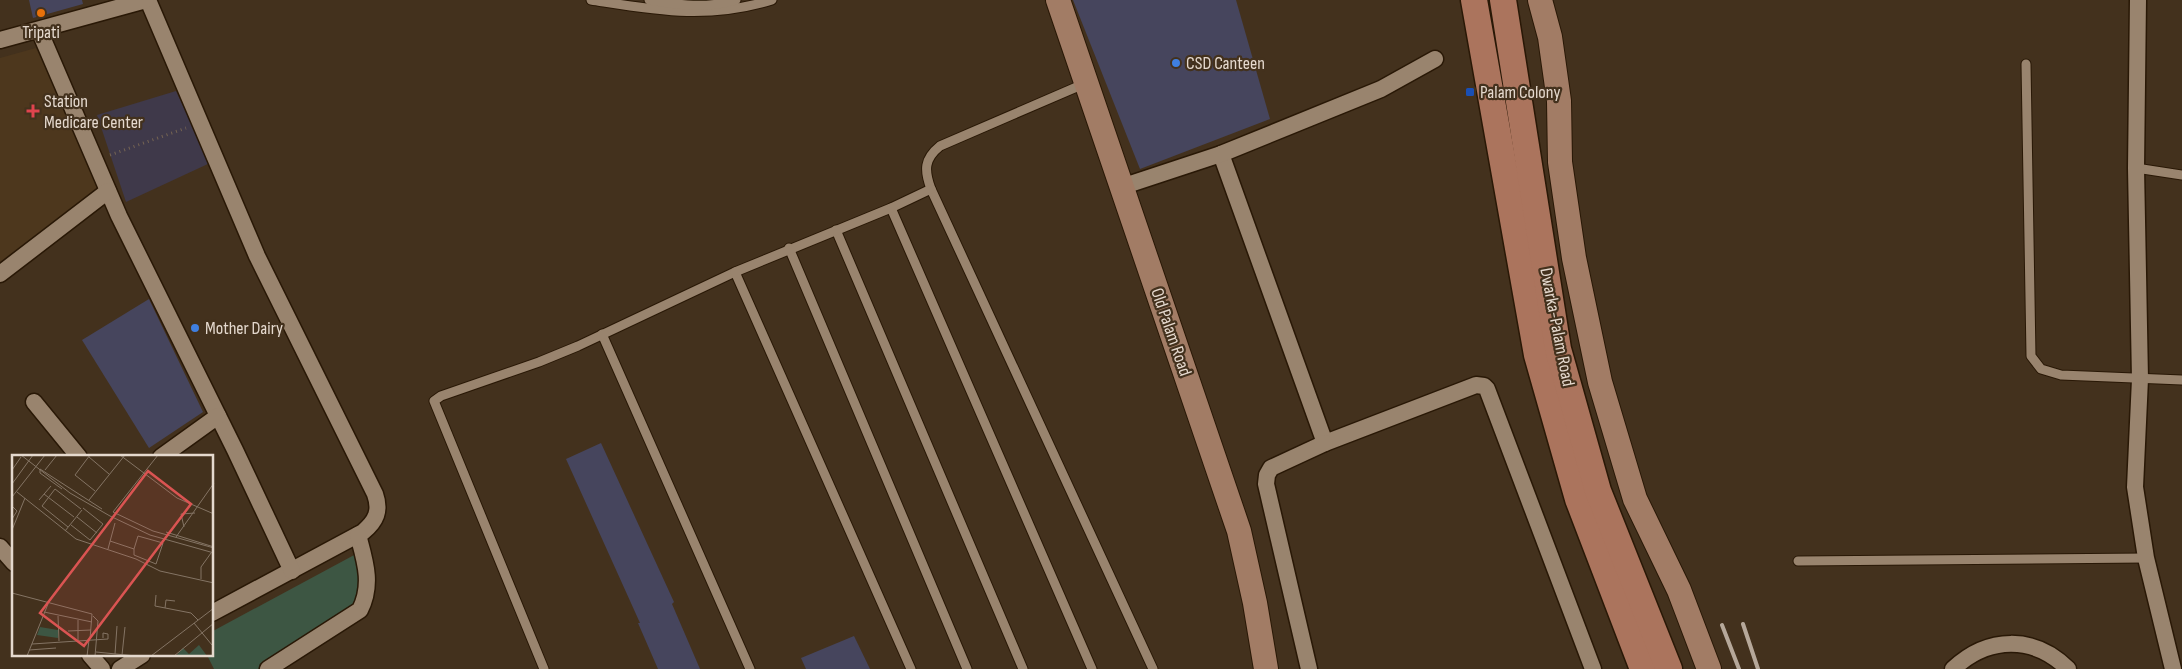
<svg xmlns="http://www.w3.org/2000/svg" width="2182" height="669" viewBox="0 0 2182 669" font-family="'Sofia Sans Condensed',sans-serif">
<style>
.commercial{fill:#3f394a}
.built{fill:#4d371d}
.green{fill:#3d5643}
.building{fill:#46455d}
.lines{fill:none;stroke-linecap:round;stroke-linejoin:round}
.lane-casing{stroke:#291806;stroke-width:11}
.street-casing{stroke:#291806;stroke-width:19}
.secondary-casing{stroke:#291806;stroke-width:26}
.primary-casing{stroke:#291806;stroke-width:29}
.path{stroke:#756453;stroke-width:3;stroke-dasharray:1 4;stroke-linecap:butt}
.lane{stroke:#99846e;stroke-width:9}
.street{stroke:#99846e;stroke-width:16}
.secondary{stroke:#a27c65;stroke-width:24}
.primary{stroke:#ab745d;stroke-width:26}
.rail{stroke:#b6a89a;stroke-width:4}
.food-dot{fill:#e8710a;stroke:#43311d;stroke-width:2}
.shop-dot{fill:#3f7fe0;stroke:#43311d;stroke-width:2}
.transit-dot{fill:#1a4fb4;stroke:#43311d;stroke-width:2}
.health-dot{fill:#e0444e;stroke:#43311d;stroke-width:2}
.labels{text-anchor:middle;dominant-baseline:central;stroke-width:4.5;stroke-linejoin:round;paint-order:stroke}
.poi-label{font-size:18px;fill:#e5d9ce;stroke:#43311d;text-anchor:start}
.street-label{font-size:18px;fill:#e5d9ce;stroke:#43311d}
.inset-road{fill:none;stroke:#847464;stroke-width:1}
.view{fill:#da5452;fill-opacity:0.15;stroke:#da5452;stroke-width:2.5}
.inset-edge{fill:none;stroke:#e5d9ce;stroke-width:2.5}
</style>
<rect width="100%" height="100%" fill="#43311d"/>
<!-- commercial -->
<polygon class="commercial" points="176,91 210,163 126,202 97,115"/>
<!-- built -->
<polygon class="built" points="36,48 100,186 0,262 0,58"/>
<!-- green -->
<polygon class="green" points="356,554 360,590 356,609 258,669 214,669 207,655 212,655 213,631"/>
<!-- building -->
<g class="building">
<polygon points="29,0 82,0 83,4 33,18"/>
<polygon points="1073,0 1236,0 1270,119 1140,169"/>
<polygon points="149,299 203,412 149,448 82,340"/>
<polygon points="601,443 674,602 672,604 700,669 658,669 638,623 640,623 566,459"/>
<polygon points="854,636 870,669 806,669 801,658"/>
</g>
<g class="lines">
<defs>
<g id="lane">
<path d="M591,0C656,10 706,20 772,0"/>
<path d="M649,0C679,5 707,9 736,0"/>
<polyline points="2026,64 2031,356 2041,369 2061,375 2182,380"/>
<path d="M1086,83L940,146C924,159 924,170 931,189L1153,669"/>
<polyline points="2136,168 2182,175"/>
<polyline points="891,208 1092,669"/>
<polyline points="836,230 1023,669"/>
<polyline points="789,248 967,669"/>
<polyline points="602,334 750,669"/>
<polyline points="1798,561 2146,558"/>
<polyline points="544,669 434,401 441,396 539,362 578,346 735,272"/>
<polyline points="911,669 735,272 891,208 931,189"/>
</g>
<g id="street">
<path d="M148,0L257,256L375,494C381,511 376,521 363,532L212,613"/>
<polyline points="2138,0 2136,168 2140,379 2135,487 2146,558 2173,669"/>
<polyline points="39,30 119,216 235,450 292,571"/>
<polyline points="0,40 146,0"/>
<polyline points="1221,154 1325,443 1476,385 1484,386 1487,389 1593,669"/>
<polyline points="1121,187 1221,154 1381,89 1435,59"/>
<polyline points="0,274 108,191"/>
<polyline points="34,402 79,457"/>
<polyline points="161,457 218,416"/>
<polyline points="0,547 14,563"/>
<polyline points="90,655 102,669"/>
<polyline points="120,669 142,655"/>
<path d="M268,669L360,610C373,584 365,561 358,535"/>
<polyline points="1309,669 1266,484 1267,475 1271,468 1325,443"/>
<path d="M1953,669C1988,636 2034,635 2068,669"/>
</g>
<g id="secondary">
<polyline points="1058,0 1239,531 1255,603 1266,669"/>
<polyline points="1540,0 1550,37 1559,101 1560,162 1574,258 1600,382 1635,499 1679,590 1709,669"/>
</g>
<g id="primary">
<polyline points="1474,0 1537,355 1578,499 1643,669"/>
<polyline points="1503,0 1558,349 1598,491 1669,669"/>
</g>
</defs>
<!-- lane casing -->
<use href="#lane" class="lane-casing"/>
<!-- street casing -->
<use href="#street" class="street-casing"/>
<!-- secondary casing -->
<use href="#secondary" class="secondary-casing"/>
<!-- primary casing -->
<use href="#primary" class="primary-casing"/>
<!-- path -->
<polyline class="path" points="110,155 186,128"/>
<!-- lane -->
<use href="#lane" class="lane"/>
<!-- street -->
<use href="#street" class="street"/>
<!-- secondary -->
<use href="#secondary" class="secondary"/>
<!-- primary -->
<use href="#primary" class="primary"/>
<!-- rail -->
<g class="rail">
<polyline points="1743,624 1758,669"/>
<polyline points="1722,625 1739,669"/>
</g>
</g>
<!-- markers -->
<circle class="food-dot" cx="41" cy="13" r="5"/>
<g class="shop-dot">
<circle cx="1176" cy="63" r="5"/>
<circle cx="195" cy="328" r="5"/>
</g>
<rect class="transit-dot" x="1465" y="87" width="10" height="10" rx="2.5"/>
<path class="health-dot" d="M30.5 103.5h5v5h5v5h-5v5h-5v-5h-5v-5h5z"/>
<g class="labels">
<!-- poi labels -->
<g class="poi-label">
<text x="41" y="32" text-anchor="middle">Tripati</text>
<text x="1186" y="63">CSD Canteen</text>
<text x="1480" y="92">Palam Colony</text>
<text x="44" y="101">Station<tspan x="44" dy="21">Medicare Center</tspan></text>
<text x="205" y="328">Mother Dairy</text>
</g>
<!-- street labels -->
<g class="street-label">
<text transform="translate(1557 327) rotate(79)">Dwarka-Palam Road</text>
<text transform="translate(1171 332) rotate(71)">Old Palam Road</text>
</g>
</g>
<!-- overview -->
<g transform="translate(12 455)">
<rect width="201" height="201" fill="#43311d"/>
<path d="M28,172L46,175V183L25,180ZM187,190L195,201H164L171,193L177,199Z" fill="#3d5643"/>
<path class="inset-road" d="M9,0L58,38L98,61L138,80L202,98M78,0L63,20L83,36M108,0L165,43L202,59M146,0L101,57L141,76L202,93M77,2L97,19M0,15L9,2M33,15L45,0M0,29L21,0M50,34L28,18V14L90,54M5,37L64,84L124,104L148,116L202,128M32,39L62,62M0,42L33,0M27,45L39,31M77,45L113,0M0,51L5,56L0,64M65,62L85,78M59,70L78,85L91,69L71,53M56,72L30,51L43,34L69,54M172,72L169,59L183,58M0,75L13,43M53,76L70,55M154,77L202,92M164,82L202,28M98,86L122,94L126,81L151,88L144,109L122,100V94M96,94L103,68M189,124V112L199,98M0,138L80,159L78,184M144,140L143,151L179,158L186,165M153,153L154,145L163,146M32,157L80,167M46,161L47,186M81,161L86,166L83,201M66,165V185M182,168L200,190M56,176L79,175M20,189L96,184V179L91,178V183M17,195L44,193M84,197L124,201M103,199L105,171M110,200L113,172M15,201L36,149M75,201L77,185M139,201L202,153M162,201L202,168"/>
<path class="view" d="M136,16L179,49L72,191L28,158Z"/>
<rect width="201" height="201" class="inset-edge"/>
</g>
</svg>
